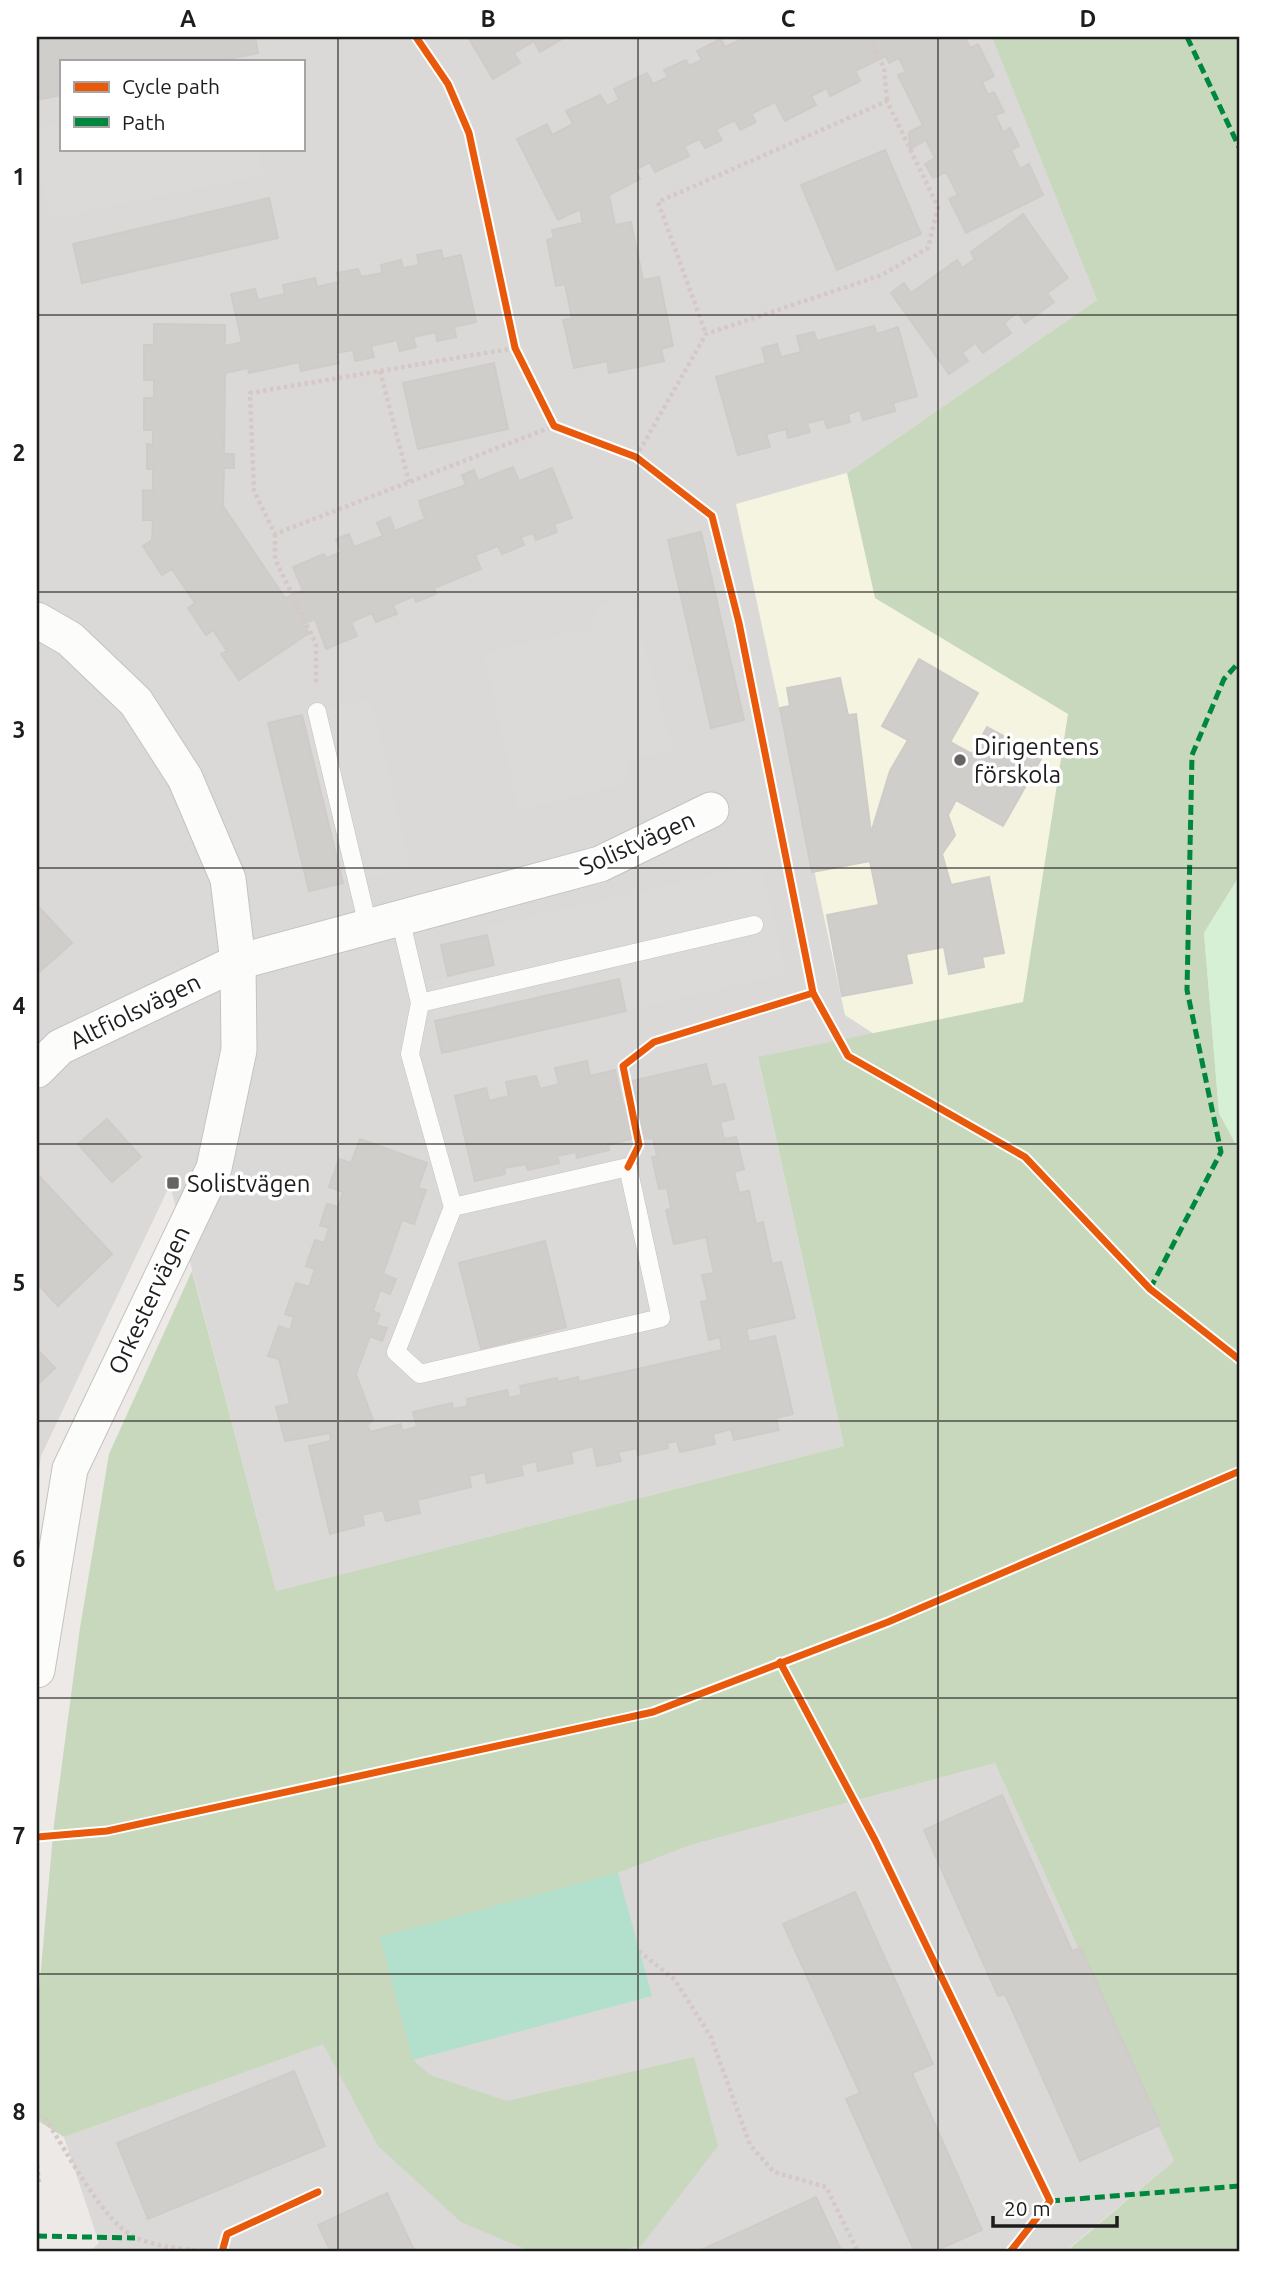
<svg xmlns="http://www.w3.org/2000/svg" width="1277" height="2289" viewBox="0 0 1277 2289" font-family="Ubuntu,sans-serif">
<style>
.residential{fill:#dbd9d7;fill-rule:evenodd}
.education{fill:#f5f4e1}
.forest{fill:#c7d8bc}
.park{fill:#d5f0d5}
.pitch{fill:#b3e0cd}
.parking{fill:#dcdad9}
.building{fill:#d0cecb;stroke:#cfcbc8;stroke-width:2}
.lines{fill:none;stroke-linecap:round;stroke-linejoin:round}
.lane-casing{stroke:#c4c3c2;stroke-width:19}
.street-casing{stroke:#c4c3c2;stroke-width:37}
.path{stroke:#d5c8c6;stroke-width:4.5;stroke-dasharray:3.5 3.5;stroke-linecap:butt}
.lane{stroke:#fcfcfb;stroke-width:18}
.street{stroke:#fcfcfb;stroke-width:35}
.quiet{stroke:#00873e;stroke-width:5;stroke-dasharray:10 5;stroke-linecap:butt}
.cycleway-casing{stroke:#fff;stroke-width:11}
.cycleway{stroke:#e8590c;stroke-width:7}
.grid{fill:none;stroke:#1d1d1d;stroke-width:2;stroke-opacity:0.55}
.poi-dot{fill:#656463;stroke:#fff;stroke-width:2.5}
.labels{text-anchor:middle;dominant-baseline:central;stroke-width:7;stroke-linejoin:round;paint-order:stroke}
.poi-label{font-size:24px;fill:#1d1d1d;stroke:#fff;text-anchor:start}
.street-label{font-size:24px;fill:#1d1d1d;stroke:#fff}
.neatline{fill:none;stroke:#1d1d1d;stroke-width:2.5}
.grid-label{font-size:23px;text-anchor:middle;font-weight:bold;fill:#1d1d1d}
</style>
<rect width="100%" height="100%" fill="#ece9e6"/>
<!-- residential -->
<g class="residential">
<path d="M37,37H992L1097,300L847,473L1023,1002L758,1058L844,1446L276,1591L170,1185L41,1456L37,1483ZM61,61H303V149H61Z"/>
<polygon points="995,1763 1174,2161 1069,2248 1071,2252 89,2252 99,2243 64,2137 401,2015 380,1937 618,1873 691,1845"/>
</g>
<!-- education -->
<polygon class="education" points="1085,406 1173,1100 1028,1134 845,1015 736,504"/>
<!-- forest -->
<polygon class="forest" points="992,37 1240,37 1240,875 1204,933 1219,1113 1240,1152 1240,2252 1071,2252 1069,2249 1174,2161 995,1763 691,1845 618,1873 413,2060 430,2075 507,2101 694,2057 718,2146 641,2246 609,2252 532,2252 461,2222 378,2146 323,2044 64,2137 37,2120 37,2013 54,1824 80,1628 109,1454 192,1271 276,1591 844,1446 758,1057 1023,1002 1068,714 875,598 847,473 1097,300"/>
<!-- park -->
<polygon class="park" points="1240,875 1240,1152 1219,1113 1204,933"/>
<!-- pitch -->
<polygon class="pitch" points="618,1873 652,1996 413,2060 380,1937"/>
<!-- parking -->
<g class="parking">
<polygon points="61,123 61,149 257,149 263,175 50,219 37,160 37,129"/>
<polygon points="631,598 673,750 626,760 631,782 519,810 484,653 588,628 598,605"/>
<polygon points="371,699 411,867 343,883 302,715"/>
<polygon points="761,864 786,974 442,1053 426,981 494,965 485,927"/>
</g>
<!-- building -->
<g class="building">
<polygon points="37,37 255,37 258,53 219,61 61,61 61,95 37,100"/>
<polygon points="468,37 565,37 540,52 534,41 514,53 520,63 493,79"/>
<polygon points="747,37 965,37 970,48 978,44 994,76 982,82 988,95 994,92 1004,112 995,115 1003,132 1010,128 1019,146 1011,150 1020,169 1029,164 1043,195 966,233 949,199 958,195 946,172 933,178 925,164 935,158 926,140 910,149 909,132 923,125 898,75 906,72 899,58 889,63 886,56 855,71 860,81 830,96 827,88 811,96 816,105 785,121 775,102 751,114 756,122 740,130 735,120 716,129 722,140 705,148 700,139 684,146 689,156 655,172 650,162 635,170 640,179 609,195 615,225 631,222 643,280 659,277 673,346 661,349 664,361 609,373 607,361 574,368 563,320 572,318 565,284 556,286 547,240 554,238 552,230 583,223 580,209 558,220 517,139 547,124 552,135 573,124 566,111 600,95 607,106 619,100 614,89 647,73 653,84 668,77 664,70 686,60 689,66 702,60 697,51 721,39 725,47"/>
<polygon points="885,150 921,234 837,270 801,185"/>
<polygon points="269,198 278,238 82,283 73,244"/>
<polygon points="1023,214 1068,278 1047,293 1054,302 1025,323 1018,312 1004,323 1011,333 983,353 975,343 962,353 968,361 949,374 891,293 904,283 911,293 957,260 962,268 975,259 971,252"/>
<polygon points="441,250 443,259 461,255 476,322 454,327 456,337 437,341 436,332 413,337 416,347 400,351 397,340 371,346 374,357 355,361 353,350 336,353 339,363 301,371 299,362 249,373 248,368 225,373 224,454 234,454 234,468 224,468 223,506 285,598 303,591 293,567 324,554 326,558 342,552 336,539 349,534 354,547 383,536 377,523 390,517 395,531 425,519 419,501 466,485 462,475 474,470 478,481 513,467 519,481 552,468 572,518 554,524 557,532 536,540 533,533 521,537 524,545 502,554 498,546 475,555 481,569 434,588 436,594 416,602 414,596 393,605 397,614 376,622 372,613 351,622 357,636 326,649 315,619 303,624 309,633 239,680 221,654 227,651 213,630 206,635 188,608 195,603 172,569 162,575 143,546 152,540 153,520 143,520 143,490 153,491 153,469 147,469 147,444 153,445 153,430 144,430 144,398 154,398 154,380 144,380 144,345 154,345 154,324 225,325 225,346 242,342 231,294 255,289 258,300 285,294 283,285 315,278 317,287 339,282 337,273 358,269 361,277 382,273 381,265 401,260 403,268 419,265 417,255"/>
<polygon points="874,326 877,334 898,327 917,396 893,403 895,411 863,420 860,410 848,414 850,422 827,428 824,419 807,423 810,432 788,438 786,429 766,434 770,447 738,455 716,377 766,363 762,348 777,344 781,357 801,352 797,336 814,332 817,341"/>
<polygon points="494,363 508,429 418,449 403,383"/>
<polygon points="701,532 744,720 711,728 668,540"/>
<polygon points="919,659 978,693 950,742 972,754 987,727 1042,757 1003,826 956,800 948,815 955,835 942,854 951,885 989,877 1004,953 982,957 984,967 949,974 944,947 906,954 912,983 842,996 827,915 879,905 870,861 812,872 780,708 790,706 787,688 840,678 848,715 856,714 871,833 890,771 908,740 882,726"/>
<polygon points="302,715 343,883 309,891 268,723"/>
<polygon points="37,905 72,943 37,974"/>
<polygon points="487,935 494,965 448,976 441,945"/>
<polygon points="619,979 626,1011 442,1053 435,1021"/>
<polygon points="587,1061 590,1076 615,1070 623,1105 637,1102 632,1081 706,1064 712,1087 725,1084 734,1119 720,1122 724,1139 736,1137 744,1169 734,1172 739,1193 749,1191 756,1224 763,1222 772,1264 781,1262 795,1318 746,1329 749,1342 775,1336 793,1414 776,1418 779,1430 734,1440 731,1429 713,1434 715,1444 680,1452 677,1441 667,1443 668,1448 638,1455 637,1448 618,1452 621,1461 597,1466 593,1446 571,1452 573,1463 538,1471 536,1461 521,1465 523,1475 487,1483 485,1472 469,1476 471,1487 417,1500 420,1513 386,1521 383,1510 362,1515 364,1525 330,1534 309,1446 331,1441 330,1433 285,1441 276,1407 290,1404 279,1359 268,1356 279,1326 290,1330 294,1317 285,1314 296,1283 309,1287 315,1269 306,1266 315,1240 324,1243 329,1228 320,1225 327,1204 338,1207 343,1192 329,1187 339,1159 351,1163 360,1139 427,1163 418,1188 426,1190 414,1224 402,1220 383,1274 396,1279 390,1294 380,1290 373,1311 380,1314 376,1325 387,1328 382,1341 370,1336 356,1374 373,1420 367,1425 370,1432 401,1424 402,1431 417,1427 413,1412 452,1403 453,1409 468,1406 467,1399 507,1390 509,1398 522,1395 520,1386 557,1378 558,1382 578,1377 579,1382 722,1350 720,1337 709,1340 701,1302 708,1300 702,1275 714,1273 706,1237 674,1244 666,1210 671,1208 667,1188 659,1189 652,1157 657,1156 653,1138 645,1139 644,1133 631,1136 631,1139 608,1145 609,1150 577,1158 576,1152 557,1156 559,1163 528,1170 526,1164 504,1168 505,1174 475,1181 455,1096 486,1088 489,1101 509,1096 506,1082 536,1076 540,1089 559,1084 555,1068"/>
<polygon points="107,1119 141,1157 112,1182 78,1144"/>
<polygon points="38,1175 112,1254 58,1306 37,1283"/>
<polygon points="545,1241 566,1327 481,1349 459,1263"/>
<polygon points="37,1349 55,1368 37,1385"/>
<polygon points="1002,1795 1072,1951 1081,1948 1160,2125 1080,2161 1005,1994 998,1996 924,1830"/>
<polygon points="855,1892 933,2064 912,2073 982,2230 933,2252 915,2252 846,2099 860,2093 783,1924"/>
<polygon points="294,2071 325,2146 148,2219 117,2143"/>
<polygon points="387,2193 415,2252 331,2252 318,2225"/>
<polygon points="816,2197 842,2252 697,2252"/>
</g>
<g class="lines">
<defs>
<g id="lane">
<polyline points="317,712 368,926"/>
<polyline points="400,918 420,1003 754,925"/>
<polyline points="420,1003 410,1054 453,1207 396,1352 420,1374 661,1318 628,1167 453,1207"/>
</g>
<g id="street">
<polyline points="37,620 70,639 136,702 185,778 228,879 238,962 239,1050 214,1168 70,1469 37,1670"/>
<polyline points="37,1070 60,1047 238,962 600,864 711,810"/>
</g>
</defs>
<!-- lane casing -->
<use href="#lane" class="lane-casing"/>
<!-- street casing -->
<use href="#street" class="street-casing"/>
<!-- path -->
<g class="path">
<polyline points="869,37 884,68 887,101"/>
<polyline points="515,348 250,393 254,491 275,534 554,426"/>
<polyline points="380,371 409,482"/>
<polyline points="636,457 706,334 882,275 928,248 938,207 887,101 658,202 706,334"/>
<polyline points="275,534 275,559 316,644 316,683"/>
<polyline points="639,1951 675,1980 711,2037 750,2145 774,2172 826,2187 858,2252"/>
<path d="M37,2117L46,2120C67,2151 104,2225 137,2238C163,2249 194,2250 222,2252"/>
<polyline points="37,2165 39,2182"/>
</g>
<!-- lane -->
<use href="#lane" class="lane"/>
<!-- street -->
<use href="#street" class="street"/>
<!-- quiet -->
<g class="quiet">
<polyline points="1187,37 1240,149"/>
<polyline points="1150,1289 1221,1152 1187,990 1192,755 1224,679 1240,661"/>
<polyline points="1050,2201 1240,2186"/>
<polyline points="37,2236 135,2238"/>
</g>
<defs>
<g id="cycleway">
<polyline points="416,37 448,84 469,133 515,348 554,426 636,457 712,516 739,623 813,993 848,1056 1025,1157 1150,1289 1240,1360"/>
<polyline points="628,1167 639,1145 623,1066 654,1042 813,993"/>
<polyline points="780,1662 875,1840 1050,2201 1010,2252"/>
<polyline points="37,1837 107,1831 653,1712 888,1622 1240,1471"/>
<polyline points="222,2252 227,2234 318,2192"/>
</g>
</defs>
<!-- cycleway casing -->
<use href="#cycleway" class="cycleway-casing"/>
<!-- cycleway -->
<use href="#cycleway" class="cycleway"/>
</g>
<!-- grid -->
<path class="grid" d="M338,37V2252M638,37V2252M938,37V2252M37,315H1240M37,592H1240M37,868H1240M37,1144H1240M37,1421H1240M37,1698H1240M37,1974H1240"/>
<!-- markers -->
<g class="poi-dot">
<circle cx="960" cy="760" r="7"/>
<rect x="166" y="1176" width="14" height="14" rx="3.5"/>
</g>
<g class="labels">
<!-- poi labels -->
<g class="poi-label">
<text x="974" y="746">Dirigentens<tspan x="974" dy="28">förskola</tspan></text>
<text x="187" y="1183">Solistvägen</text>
</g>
<!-- street labels -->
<g class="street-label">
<text transform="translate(637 843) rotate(-24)">Solistvägen</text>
<text transform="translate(135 1011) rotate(-26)">Altfiolsvägen</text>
<text transform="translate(149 1300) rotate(-65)">Orkestervägen</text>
</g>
</g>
<!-- border -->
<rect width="1277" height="2289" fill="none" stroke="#ffffff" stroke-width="77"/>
<!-- legend -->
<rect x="60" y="60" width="245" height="91" fill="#ffffff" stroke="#a5a5a5" stroke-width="2"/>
<rect x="74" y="82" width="35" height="10" fill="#e8590c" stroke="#a5a5a5" stroke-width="2"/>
<text x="122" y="94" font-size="21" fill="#1d1d1d">Cycle path</text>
<rect x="74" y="117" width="35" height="10" fill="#00873e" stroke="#a5a5a5" stroke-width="2"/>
<text x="122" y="130" font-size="21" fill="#1d1d1d">Path</text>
<!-- scale -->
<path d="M993 2216v10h124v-10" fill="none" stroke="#1d1d1d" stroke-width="3.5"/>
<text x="1004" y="2216" font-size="21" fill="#1d1d1d" stroke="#ffffff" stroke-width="5" paint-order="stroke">20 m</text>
<rect x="38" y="38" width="1200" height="2212" class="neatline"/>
<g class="grid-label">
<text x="188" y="27">A</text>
<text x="488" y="27">B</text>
<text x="788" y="27">C</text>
<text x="1088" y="27">D</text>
<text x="19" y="185">1</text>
<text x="19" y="461">2</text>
<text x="19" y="738">3</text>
<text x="19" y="1014">4</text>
<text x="19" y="1291">5</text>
<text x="19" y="1567">6</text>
<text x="19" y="1844">7</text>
<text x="19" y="2120">8</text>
</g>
</svg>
